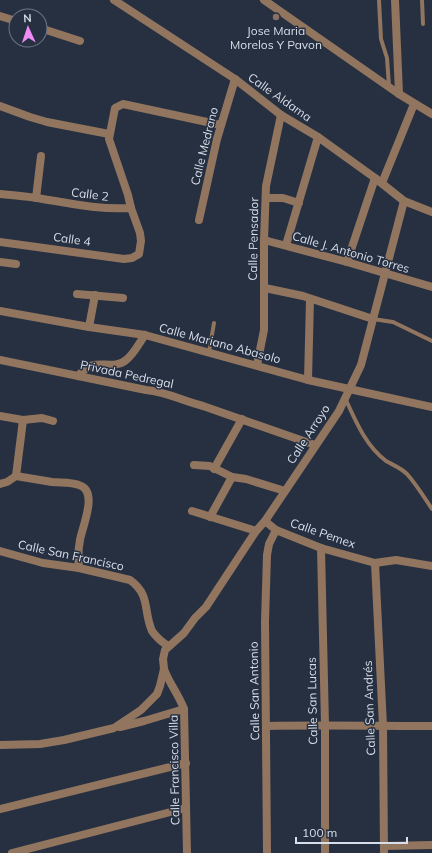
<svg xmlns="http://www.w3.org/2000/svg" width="432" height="853" viewBox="0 0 432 853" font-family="Mulish,sans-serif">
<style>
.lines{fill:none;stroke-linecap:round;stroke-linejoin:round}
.service{stroke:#91755f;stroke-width:4}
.minor{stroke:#91755f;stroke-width:8}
.tertiary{stroke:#91755f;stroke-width:8}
.education-dot{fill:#8d6e63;stroke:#263041;stroke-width:1.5}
.labels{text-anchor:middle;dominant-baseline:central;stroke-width:3;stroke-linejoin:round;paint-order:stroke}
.poi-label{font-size:12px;fill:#d8dfea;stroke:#263041}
.street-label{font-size:12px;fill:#d8dfea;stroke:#263041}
</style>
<rect width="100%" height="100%" fill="#263041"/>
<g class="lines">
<!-- service -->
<g class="service">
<polyline points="379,0 381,39 387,58 389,86"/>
<polyline points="422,0 423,24"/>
<polyline points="373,319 393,322 432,341"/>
<polyline points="209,352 214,323"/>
<path d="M346,400C356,422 366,446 386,461C393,465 401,468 407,474C416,484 424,497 432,509"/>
</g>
<!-- minor -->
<g class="minor">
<polyline points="114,0 235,79 281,115 318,137 375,178 404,201 432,212"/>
<polyline points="395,0 399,94"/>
<polyline points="0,16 16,21"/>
<polyline points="40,28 80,41"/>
<polyline points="0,106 30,117 47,122 109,134"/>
<polyline points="382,183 414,104"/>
<path d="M0,194C12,195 25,196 37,198C68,203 99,210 131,208"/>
<polyline points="36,198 41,156"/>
<polyline points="266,198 283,198 299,203"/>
<polyline points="199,220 217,139 235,79"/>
<polyline points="264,240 347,262 432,287"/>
<polyline points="0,242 124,259 132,258 139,254 141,241 140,233 131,208 128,195 109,139 115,108 123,104 221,125"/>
<polyline points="286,245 318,137"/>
<polyline points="0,262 16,264"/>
<polyline points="347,262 375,178"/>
<polyline points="265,288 303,296 373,319"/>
<polyline points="77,294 123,298"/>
<polyline points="0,311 89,327 145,335 308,380 432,407"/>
<polyline points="89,327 95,295"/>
<path d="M0,360L146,390C168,392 182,401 203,406L315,445"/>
<polyline points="257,365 264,330 264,240 266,186 281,115"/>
<path d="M78,376C82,371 87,367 93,365C104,363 117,368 126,360C134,354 139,343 145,335"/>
<polyline points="308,380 310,299"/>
<polyline points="0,416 23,420 42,418 53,421"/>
<polyline points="194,465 210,466 232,477 246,479 285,491"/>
<polyline points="214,469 242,419"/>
<polyline points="16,476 23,420"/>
<path d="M0,484L7,482L16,476C28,478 40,480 52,482C61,483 71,482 79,485C99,491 82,527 80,540C78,550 78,559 79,568"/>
<polyline points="192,511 256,531"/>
<polyline points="210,517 232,477"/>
<polyline points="265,521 276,530 321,548 375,563 396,560 432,566"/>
<polyline points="321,548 325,725 325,853"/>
<path d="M0,551L43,563L79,568L130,580C151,595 143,611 152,631C156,637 162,642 168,646"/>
<polyline points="375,563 383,726 384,853"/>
<path d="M164,669C169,683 179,695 184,709L187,853"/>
<path d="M266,726C321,725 377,726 432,726"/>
<polyline points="120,727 144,721 184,709"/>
<polyline points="0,745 40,744 64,740 114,728 141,710 157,694 160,686 164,669 163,659 165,650 184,633 195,618 206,607 256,531 265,521 339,411 361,365 404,201"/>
<polyline points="0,809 186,763"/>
<polyline points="384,846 432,845"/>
<polyline points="12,853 186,808"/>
<polyline points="267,853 265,621 267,555 269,544 276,530"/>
</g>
<!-- tertiary -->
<polyline class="tertiary" points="264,0 399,94 432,114"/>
</g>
<!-- markers -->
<circle class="education-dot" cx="276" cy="17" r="4"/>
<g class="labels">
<!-- poi labels -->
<g class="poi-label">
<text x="276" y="30">Jose Maria<tspan x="276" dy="14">Morelos Y Pavon</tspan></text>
</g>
<!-- street labels -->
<g class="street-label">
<text transform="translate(280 97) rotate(35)">Calle Aldama</text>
<text transform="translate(204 146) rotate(-76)">Calle Medrano</text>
<text transform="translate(90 194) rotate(7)">Calle 2</text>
<text transform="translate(72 239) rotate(8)">Calle 4</text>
<text transform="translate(253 239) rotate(-89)">Calle Pensador</text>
<text transform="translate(351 252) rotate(16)">Calle J. Antonio Torres</text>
<text transform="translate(220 343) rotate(15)">Calle Mariano Abasolo</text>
<text transform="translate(127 374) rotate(12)">Privada Pedregal</text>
<text transform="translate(308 434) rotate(-57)">Calle Arroyo</text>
<text transform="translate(323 533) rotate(19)">Calle Pemex</text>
<text transform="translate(71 555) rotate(12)">Calle San Francisco</text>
<text transform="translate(254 691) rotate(-91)">Calle San Antonio</text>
<text transform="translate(312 701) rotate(-91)">Calle San Lucas</text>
<text transform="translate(369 708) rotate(-92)">Calle San Andrés</text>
<text transform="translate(174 770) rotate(-91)">Calle Francisco Villa</text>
</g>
</g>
<!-- north arrow -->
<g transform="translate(28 28) rotate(357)"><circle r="19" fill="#263041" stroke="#6d7685"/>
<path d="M0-3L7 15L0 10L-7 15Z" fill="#ef8bf7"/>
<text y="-6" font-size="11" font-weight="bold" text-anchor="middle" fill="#d8dfea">N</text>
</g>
<!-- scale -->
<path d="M296 837v6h111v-6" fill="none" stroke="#d8dfea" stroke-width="2"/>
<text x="302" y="837" font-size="12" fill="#d8dfea" stroke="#263041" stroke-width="3" paint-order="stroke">100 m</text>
</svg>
